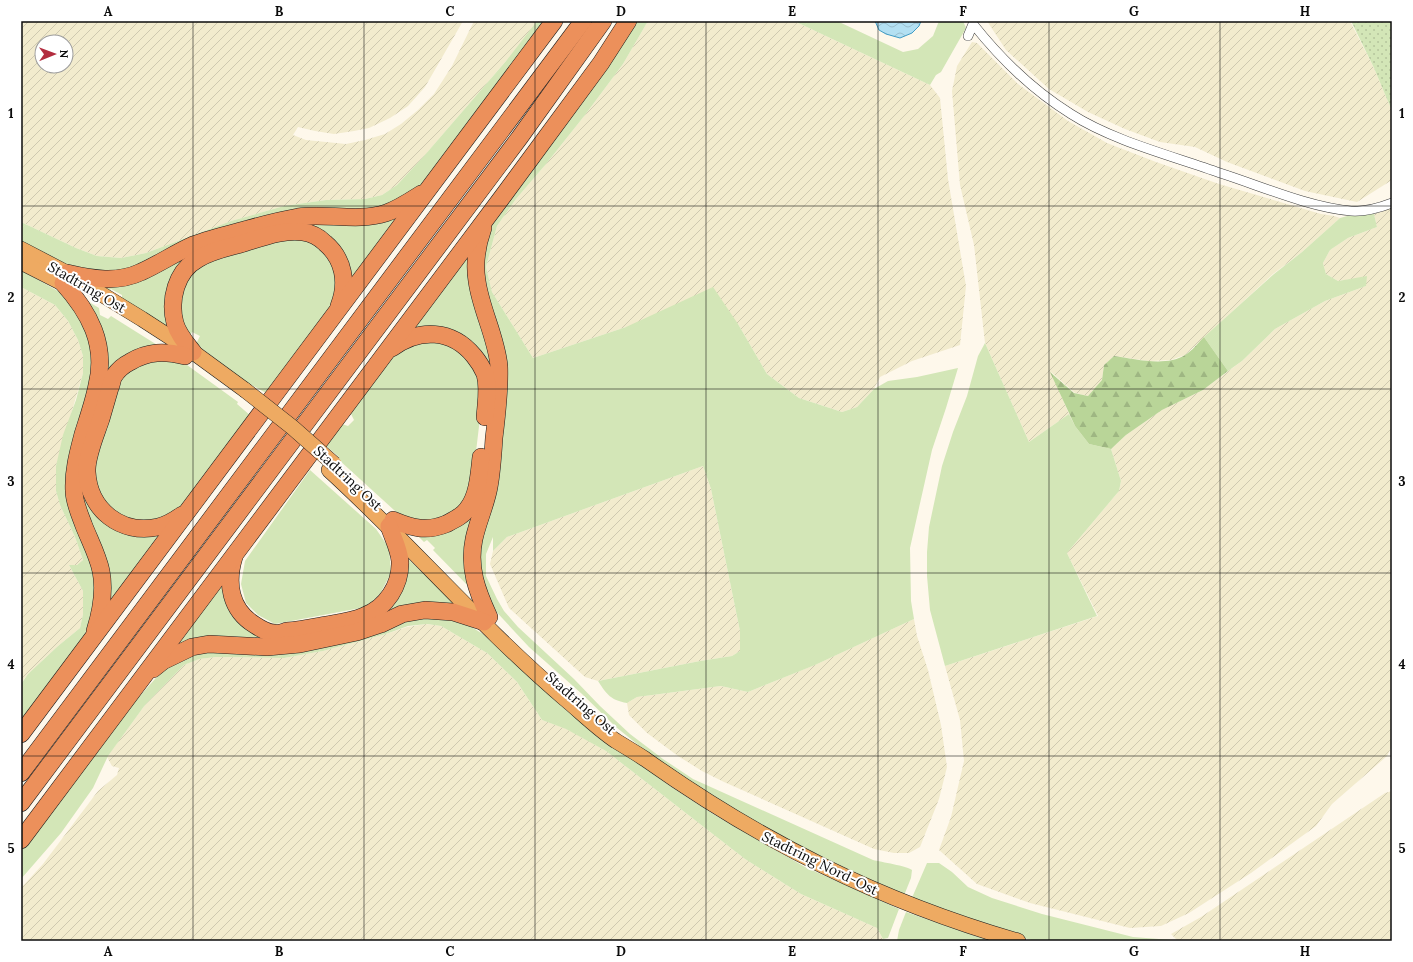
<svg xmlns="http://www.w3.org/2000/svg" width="1413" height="962" viewBox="0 0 1413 962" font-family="Lora,serif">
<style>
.farmland{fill:url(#farmland-furrows);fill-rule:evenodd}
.grass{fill:#d3e6b7}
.forest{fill:url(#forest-firs)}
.garden{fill:url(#garden-dots)}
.water{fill:url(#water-waves);stroke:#3e9bc5}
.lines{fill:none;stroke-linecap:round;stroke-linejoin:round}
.minor-casing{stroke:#3e3e3e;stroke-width:10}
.trunk-casing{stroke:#1c1c1c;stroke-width:16}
.motorway-casing{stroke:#1c1c1c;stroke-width:18}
.minor{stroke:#fff;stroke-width:9}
.trunk{stroke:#eeaa62;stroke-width:15}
.motorway{stroke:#ec905b;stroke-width:17}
.trunk-bridge-casing{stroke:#1c1c1c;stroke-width:16;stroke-linecap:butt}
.trunk-bridge{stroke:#eeaa62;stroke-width:15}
.grid{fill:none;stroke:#0b0b0b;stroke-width:1;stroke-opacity:0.55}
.labels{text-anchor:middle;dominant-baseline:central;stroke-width:4;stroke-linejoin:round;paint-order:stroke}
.street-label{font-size:14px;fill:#0b0b0b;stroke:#fff}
.neatline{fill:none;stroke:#0b0b0b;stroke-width:1.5}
.grid-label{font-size:13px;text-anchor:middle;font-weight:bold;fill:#0b0b0b}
</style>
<defs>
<pattern id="farmland-furrows" width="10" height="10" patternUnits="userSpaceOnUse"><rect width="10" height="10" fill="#f2ebcd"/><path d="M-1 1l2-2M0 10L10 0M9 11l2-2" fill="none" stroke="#cec8af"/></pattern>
<pattern id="forest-firs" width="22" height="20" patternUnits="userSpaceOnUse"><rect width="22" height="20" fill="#b9d598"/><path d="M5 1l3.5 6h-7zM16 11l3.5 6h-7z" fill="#9eb682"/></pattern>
<pattern id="garden-dots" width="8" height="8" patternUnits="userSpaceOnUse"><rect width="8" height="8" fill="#d3e6b7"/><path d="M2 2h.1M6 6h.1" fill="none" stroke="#b4c49c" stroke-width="1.8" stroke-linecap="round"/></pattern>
<pattern id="water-waves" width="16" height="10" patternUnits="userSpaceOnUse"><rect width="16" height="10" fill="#b3e0f2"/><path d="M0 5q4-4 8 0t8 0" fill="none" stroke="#99bfce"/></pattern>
</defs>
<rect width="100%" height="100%" fill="#fef8eb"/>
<!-- farmland -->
<g class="farmland">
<path d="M21,21H463L425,87L408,106L390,118L369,128L354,131L334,134L315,131L298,127L293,135L306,140L346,144L365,140L385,134L401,124L418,110L434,94L452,66L474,21H537L512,54L425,155L397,185L382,195L365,199L326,200L284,206L231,221L146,253L121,258L97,256L76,248L21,222ZM42,42H66V66H42Z"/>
<polygon points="648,21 794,21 930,85 940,98 948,179 966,286 960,345 912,361 880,377 874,389 857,407 842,412 799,398 767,374 738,324 626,327 533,358 492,292 486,267 497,226 516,199 546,164 585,115 623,64"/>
<polygon points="987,21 1350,21 1374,68 1392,111 1392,180 1357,202 1305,191 1227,162 1195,147 1160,142 1125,129 1088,112 1049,89 1006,50"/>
<polygon points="972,42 977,43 1018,84 1068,121 1107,143 1156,162 1219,184 1321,214 1334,216 1340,218 1302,252 1273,274 1185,355 1171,360 1149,361 1114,356 1104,365 1102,380 1088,396 1075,393 1051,372 1069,414 1029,442 985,343 974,245 960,185 952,91 957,66"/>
<polygon points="1392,208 1392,746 1387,756 1332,804 1316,826 1251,873 1189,913 1161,926 1130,928 1030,903 977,884 939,850 951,817 964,761 960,720 945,666 1098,616 1067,553 1119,491 1121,481 1111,449 1126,435 1162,410 1203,390 1242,361 1275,329 1325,301 1366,286 1352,279 1338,281 1326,274 1323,263 1330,250 1348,238 1377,227 1374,214"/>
<polygon points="21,287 55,305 68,321 78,340 83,356 83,373 56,466 56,491 60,505 75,537 83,560 77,565 69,565 83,591 83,614 80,628 58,646 28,674 21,683"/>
<polygon points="703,466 711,489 740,631 740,651 732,656 700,661 598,681 585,677 509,608 490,564 493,551 507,537"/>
<polygon points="914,619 917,636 928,670 941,725 947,767 939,799 920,847 909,853 894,853 874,849 724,782 702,771 678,756 647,733 629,715 627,703 637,697 721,686 748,692 817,664"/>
<polygon points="426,624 441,626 487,653 517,682 542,720 567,729 606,751 745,859 801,894 877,928 883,939 882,941 21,941 21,888 43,864 98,791 117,775 119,768 112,766 107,757 145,705 184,665 198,659 216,657 284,658 323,651 386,634 407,627"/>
<polygon points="1392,791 1392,941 1185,941 1177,940 1171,934 1201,917 1385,793"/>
</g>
<!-- grass -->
<g class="grass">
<polygon points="537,21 551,21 435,170 415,192 386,208 317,210 127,274 91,276 21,245 21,222 76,248 97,256 121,258 146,253 231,221 284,206 326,200 365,199 382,195 397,185 424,156 506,61"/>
<path d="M634,21H648L623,64L585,115L546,164L516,199L497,226L486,267L492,292L533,358L626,327L713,287L738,324L767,374L799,398L842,412L857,407L874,389L888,381L917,377L958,368L946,408L932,450L910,548L911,601L914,619L815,665L748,692L721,686L637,697L627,703C611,700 607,695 598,681L700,661L732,656L740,651V631L711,489L703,466L507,537L493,551V537L486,554V576L497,599L504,611L518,627L574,679L600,706L630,734L663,759L693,779L873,860C881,862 907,866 912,870L911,878L903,898L768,833L648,753L616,727L582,694L529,647L490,605L477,554L503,401L480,275L488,231L498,214Z"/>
<polygon points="794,21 837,21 903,52 918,49 933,36 939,21 963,21 966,28 941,72 936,75 930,85"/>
<polygon points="404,209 350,280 318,232 190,260 175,334 122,300 122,295 111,289 108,292 94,283 173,261 287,222"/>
<polygon points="1374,214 1377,227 1348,238 1330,250 1323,263 1326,274 1338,281 1367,276 1366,286 1325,301 1275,329 1242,361 1228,371 1204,337 1274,274 1302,252 1340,218 1351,215"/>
<polygon points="292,235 319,243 338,270 334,303 266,393 250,384 249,385 196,344 200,336 192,332 189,338 183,328 180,296 188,276 209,259"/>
<polygon points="475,241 495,372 473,591 433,550 435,548 427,540 424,542 413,531 433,533 481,487 491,401 479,353 409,334"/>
<polygon points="21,270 63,294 89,332 95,367 71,471 98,580 88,631 21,724 21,684 28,674 58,646 80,628 83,614 83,591 69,565 77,565 83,560 75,537 60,505 56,491 56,466 63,435 76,400 83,373 83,356 78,340 68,321 55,305 21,287"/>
<path d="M82,298L99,308L100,315L108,319L111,316L162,348C147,350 132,352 120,364C107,378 103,398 97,416C88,447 73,480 96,509C101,516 108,522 116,526C125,531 139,534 149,533C156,531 162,527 170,528L104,616L106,595L107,577L102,560L87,516C82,511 82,506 80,499C72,452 101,415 104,370C105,351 100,331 91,314C89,308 84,304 82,298Z"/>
<polygon points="440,340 471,357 483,393 472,485 455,514 428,525 406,519 394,510 338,459 339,457 325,445 342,424 348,426 354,420 350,412 395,353 407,345"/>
<polygon points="985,343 1029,442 1069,414 1075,426 1089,444 1111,449 1121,481 1119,491 1067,553 1097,616 945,666 930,610 927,576 927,552 929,527 942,466 953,432 967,396 978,356"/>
<polygon points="145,358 181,363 187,365 238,402 237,404 251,416 180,510 163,521 116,518 91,484 112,390 119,375"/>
<polygon points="310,470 376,529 389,548 391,573 380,594 366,607 275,624 258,615 246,603 241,584 245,561"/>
<path d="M406,557L463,611L384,615C403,600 405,579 406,557Z"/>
<polygon points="222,583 240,624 260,638 221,636 199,637 178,645"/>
<polygon points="431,614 468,625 483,634 566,710 670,786 713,814 805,867 899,909 888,938 883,939 877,928 801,894 745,859 606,751 566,729 542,720 517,682 487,653 441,626 427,624 408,626 386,634 323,651 284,658 216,657 199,659 184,665 145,705 108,756 93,788 61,833 21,879 21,847 90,761 138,698 163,670 195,653 395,624"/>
<polygon points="927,863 939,863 952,872 968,887 992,898 1042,914 1133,937 1185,941 1035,941 1024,938 911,900"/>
<polygon points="906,912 990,941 897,941 899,930"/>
</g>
<!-- forest -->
<path class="forest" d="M1204,337L1228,371L1203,390L1162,410L1126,435L1111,449L1089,444L1075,426L1050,372L1074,393L1088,396L1102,380L1104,365L1114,356C1135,359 1166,367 1185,355C1192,351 1198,343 1204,337Z"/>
<!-- garden -->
<polygon class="garden" points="1351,21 1392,21 1392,111 1374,68"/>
<!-- water -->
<polygon class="water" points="875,21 921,21 919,26 912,33 900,38 886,34 879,30"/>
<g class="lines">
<defs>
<path id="minor" d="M968,36L973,24C1000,58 1034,91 1071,114C1113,141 1173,156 1220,173C1261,186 1308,207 1351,211C1365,212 1379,208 1392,203"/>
<g id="trunk">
<polyline points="21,249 67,273 142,319 193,352 245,390"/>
<polyline points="21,262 72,288"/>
<path d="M329,470C409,543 481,627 564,698C581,712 598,729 616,741C626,747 636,753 645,759C762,842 880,901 1018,941"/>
</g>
<g id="motorway">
<path d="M483,228C477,245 474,263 477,281C481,310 496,336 499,366C500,390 497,414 494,438C493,454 492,471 489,487C486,504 478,521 474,539C468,568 477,591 489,617"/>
<path d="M67,273C92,279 118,283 141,272C159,264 175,253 193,245C211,238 229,234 248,229C265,224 281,220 298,217C327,213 358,222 386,213C398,209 410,201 421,194"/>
<path d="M63,283C89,312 107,344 97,385C94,401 88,418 83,434C78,453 73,471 74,491C74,502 80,515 84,526C90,541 98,556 101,571C105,591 101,612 95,631"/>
<path d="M392,348C419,328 452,329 474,356C479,362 482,367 485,374C489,388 486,403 485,417"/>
<path d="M193,352C186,343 178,334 175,323C169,300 176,271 198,259C211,251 226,248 241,244C261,238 283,229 303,232C311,233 319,237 325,243C344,259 348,283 339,306"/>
<path d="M182,515C175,520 167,525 158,527C121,535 89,510 87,472C86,457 96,434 101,419C104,409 107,398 110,388C112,384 112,379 114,376C118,370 124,365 130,362C148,351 165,351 185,356"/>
<path d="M393,520C412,528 426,532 446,524C454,520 463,516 468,508C478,495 479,474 481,457"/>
<path d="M234,557C226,583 230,610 255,625C261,629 268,633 275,633C278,634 283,632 287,631C298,630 309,628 320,626C335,623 350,622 364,616C386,608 401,585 400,561C399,549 393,538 389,526"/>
<polyline points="153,669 163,661 192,647 209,644 267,647 300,644 357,632 381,624 402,614 425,610 453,612 484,622"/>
<polyline points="21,734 554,21"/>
<polyline points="21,773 583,21"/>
<polyline points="21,803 520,137 603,21"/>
<polyline points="21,840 503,196 601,63 628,21"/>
</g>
</defs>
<!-- minor casing -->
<use href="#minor" class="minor-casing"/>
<!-- trunk casing -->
<use href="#trunk" class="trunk-casing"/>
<!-- motorway casing -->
<use href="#motorway" class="motorway-casing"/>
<!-- minor -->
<use href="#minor" class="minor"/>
<!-- trunk -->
<use href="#trunk" class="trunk"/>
<!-- motorway -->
<use href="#motorway" class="motorway"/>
<defs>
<polyline id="trunk-bridge" points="245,390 292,427 334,464"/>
</defs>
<!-- trunk-bridge casing -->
<use href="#trunk-bridge" class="trunk-bridge-casing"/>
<!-- trunk-bridge -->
<use href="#trunk-bridge" class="trunk-bridge"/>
</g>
<!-- grid -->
<path class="grid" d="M193,21V941M364,21V941M535,21V941M706,21V941M878,21V941M1049,21V941M1220,21V941M21,206H1392M21,389H1392M21,573H1392M21,756H1392"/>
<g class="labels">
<!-- street labels -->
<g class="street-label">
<text transform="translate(87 287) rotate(30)">Stadtring Ost</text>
<text transform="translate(348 478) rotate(43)">Stadtring Ost</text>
<text transform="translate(581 703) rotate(41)">Stadtring Ost</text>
<text transform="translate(820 863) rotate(26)">Stadtring Nord-Ost</text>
</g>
</g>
<!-- border -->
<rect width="1413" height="962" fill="none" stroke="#ffffff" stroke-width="44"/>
<!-- north arrow -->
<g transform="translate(54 54) rotate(89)"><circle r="19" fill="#ffffff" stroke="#9d9d9d"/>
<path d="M0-3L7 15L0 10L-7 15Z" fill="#b32c3f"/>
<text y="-6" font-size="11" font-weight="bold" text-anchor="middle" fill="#0b0b0b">N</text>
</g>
<rect x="22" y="22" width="1369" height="918" class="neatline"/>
<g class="grid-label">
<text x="108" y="16">A</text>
<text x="279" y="16">B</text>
<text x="450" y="16">C</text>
<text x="621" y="16">D</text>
<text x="792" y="16">E</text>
<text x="963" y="16">F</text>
<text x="1134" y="16">G</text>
<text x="1305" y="16">H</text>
<text x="11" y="118">1</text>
<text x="1402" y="118">1</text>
<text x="11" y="302">2</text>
<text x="1402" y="302">2</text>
<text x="11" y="486">3</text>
<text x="1402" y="486">3</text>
<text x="11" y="669">4</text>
<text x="1402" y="669">4</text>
<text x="11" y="853">5</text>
<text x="1402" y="853">5</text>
<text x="108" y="956">A</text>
<text x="279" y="956">B</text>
<text x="450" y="956">C</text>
<text x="621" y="956">D</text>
<text x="792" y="956">E</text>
<text x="963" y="956">F</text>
<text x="1134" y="956">G</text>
<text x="1305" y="956">H</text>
</g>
</svg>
